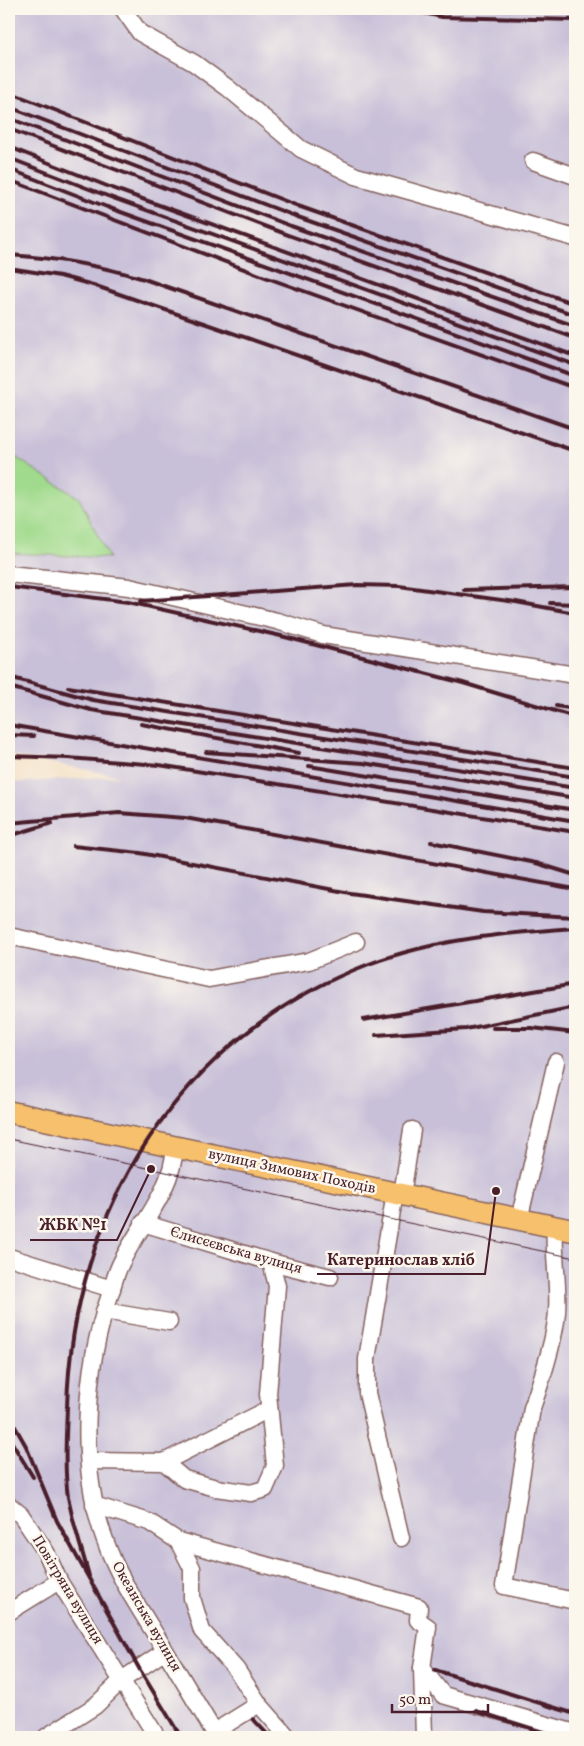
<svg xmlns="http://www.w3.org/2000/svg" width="584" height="1746" viewBox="0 0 584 1746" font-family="Vollkorn,serif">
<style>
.industrial{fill:#c8bfd8}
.green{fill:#a0da8c;stroke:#757c5c}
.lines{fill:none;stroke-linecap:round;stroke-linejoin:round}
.minor-casing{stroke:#85625f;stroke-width:19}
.major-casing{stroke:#85625f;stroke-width:24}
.minor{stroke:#fff;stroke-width:16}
.major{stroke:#f7c06c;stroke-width:21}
.tram{stroke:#4a1f2b;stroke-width:1}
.rail{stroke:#4a1f2b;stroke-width:4}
.labels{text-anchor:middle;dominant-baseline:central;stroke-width:5;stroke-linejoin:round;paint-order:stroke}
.street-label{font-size:15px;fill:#4a1f2b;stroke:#fbf7ec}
.leader{fill:none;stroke:#4a1f2b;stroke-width:2}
.callout-dot{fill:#4a1f2b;stroke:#fbf7ec;stroke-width:2}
.callout-label{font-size:16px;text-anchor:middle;font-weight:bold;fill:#4a1f2b;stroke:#fbf7ec;stroke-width:5;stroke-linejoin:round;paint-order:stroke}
</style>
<rect width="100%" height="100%" fill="#fbf7ec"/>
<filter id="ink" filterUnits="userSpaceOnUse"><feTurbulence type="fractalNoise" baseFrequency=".02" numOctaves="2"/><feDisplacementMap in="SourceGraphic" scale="10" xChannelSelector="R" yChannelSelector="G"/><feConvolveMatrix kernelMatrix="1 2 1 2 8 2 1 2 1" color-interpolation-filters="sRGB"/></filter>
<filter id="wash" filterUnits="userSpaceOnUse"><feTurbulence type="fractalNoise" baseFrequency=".0096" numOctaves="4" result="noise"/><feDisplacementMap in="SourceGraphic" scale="20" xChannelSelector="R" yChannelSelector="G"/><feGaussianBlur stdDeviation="1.12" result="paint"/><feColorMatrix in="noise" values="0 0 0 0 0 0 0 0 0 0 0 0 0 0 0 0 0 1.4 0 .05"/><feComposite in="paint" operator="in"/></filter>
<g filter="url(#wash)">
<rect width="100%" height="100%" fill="#f2ddc0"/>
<!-- industrial -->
<polygon class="industrial" points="9,9 575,9 575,1737 9,1737 9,783 120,776 9,755"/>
<!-- green -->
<polygon class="green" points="9,453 79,498 109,558 9,553"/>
</g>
<g filter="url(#ink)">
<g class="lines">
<defs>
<g id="minor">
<polyline points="123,9 140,33 194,63 228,88 301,149 356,176 575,238"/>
<polyline points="533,161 575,176"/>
<polyline points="9,574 129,587 277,621 323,635 575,675"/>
<polyline points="9,936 209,979 309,961 356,942"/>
<path d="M175,1147C172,1192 140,1224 121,1263C116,1273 113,1284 110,1295C84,1368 78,1467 105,1540C117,1575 138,1606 157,1637C177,1670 197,1704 217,1737"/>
<polyline points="395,1193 367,1359 367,1393 401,1538"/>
<polyline points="402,1195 412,1130"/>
<polyline points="519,1220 556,1062"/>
<polyline points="143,1223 271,1262 330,1277"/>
<path d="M555,1227C553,1255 559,1285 557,1312C555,1339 541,1382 532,1408L504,1586L575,1601"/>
<polyline points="9,1257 112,1289"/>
<polyline points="104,1311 169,1322"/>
<polyline points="89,1461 164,1462 184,1479 216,1488 251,1493 265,1489 275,1466 268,1394 277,1286 271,1262"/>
<polyline points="164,1462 269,1409"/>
<polyline points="9,1505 21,1515 46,1552 59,1581 157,1737"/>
<polyline points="94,1505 149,1522 178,1541 419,1607 418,1620 428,1627 422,1668 424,1737"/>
<polyline points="178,1541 192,1568 192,1598 202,1631 236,1669 259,1704 288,1737"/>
<polyline points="9,1612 59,1581"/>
<polyline points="422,1668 443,1695 575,1733"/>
<polyline points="214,1732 259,1704"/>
<polyline points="46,1737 95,1706 122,1680 165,1651"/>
</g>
<polyline id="major" points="9,1112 575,1231"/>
</defs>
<!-- minor casing -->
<use href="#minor" class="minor-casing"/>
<!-- major casing -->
<use href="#major" class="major-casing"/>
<!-- minor -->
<use href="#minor" class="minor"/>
<!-- major -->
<use href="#major" class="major"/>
<!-- tram -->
<polyline class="tram" points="9,1139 575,1258"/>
<!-- rail -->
<g class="rail">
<polyline points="406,9 442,17 575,20"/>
<polyline points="9,92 298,206 575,304"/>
<polyline points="9,107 295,216 575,315"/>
<polyline points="9,118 291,226 575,326"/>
<polyline points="9,129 288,235 575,338"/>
<polyline points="9,147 112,188 575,356"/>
<polyline points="9,158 110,197 575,365"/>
<polyline points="9,169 107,207 575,376"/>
<polyline points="9,180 273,280 575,388"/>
<path d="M9,255C56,258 99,265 144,279L575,429"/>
<polyline points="9,268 60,276 93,285 575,451"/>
<polyline points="9,587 128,602 281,636 463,683 575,717"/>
<polyline points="464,590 575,587"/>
<polyline points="141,601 357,585 399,586 516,602 575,613"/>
<polyline points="550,603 575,604"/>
<polyline points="9,677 93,700 575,777"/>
<polyline points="9,687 91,710 575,788"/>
<polyline points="68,687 575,768"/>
<polyline points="556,706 575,709"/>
<polyline points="141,724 299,753"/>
<polyline points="9,725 575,821"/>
<polyline points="9,735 34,736"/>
<polyline points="206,752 363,763 575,798"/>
<polyline points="9,756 68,758 159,765 575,832"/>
<polyline points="309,766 575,810"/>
<polyline points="9,823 119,813 185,818 575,889"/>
<polyline points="9,836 52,823"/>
<polyline points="431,842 536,863 575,875"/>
<polyline points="73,846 140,853 350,893 483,912 575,917"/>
<polyline points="9,1017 11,1017"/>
<polyline points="363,1020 575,984"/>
<polyline points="493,1028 532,1028 575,1033"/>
<polyline points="376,1035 466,1029 575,1007"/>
<polyline points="9,1416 26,1446 57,1521 140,1670 181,1737"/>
<polyline points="9,1438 33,1477"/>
<path d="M89,1576C82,1550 73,1524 68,1497C64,1469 66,1436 67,1407C72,1209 180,1036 369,964C435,939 506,933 575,928"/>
<polyline points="435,1670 575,1714"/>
<polyline points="476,1711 559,1737"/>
<polyline points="253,1719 270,1737"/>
</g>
</g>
</g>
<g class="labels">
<!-- street labels -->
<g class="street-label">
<text transform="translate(292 1172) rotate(12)">вулиця Зимових Походів</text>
<text transform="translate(236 1251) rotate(16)">Єлисєєвська вулиця</text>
<text transform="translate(67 1590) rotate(59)">Повітряна вулиця</text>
<text transform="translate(146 1617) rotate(60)">Океанська вулиця</text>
</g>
</g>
<!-- callouts -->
<path class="leader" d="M151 1169L117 1240H30M496 1191L485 1274H317"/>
<g class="callout-dot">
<circle cx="151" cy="1169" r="5"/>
<circle cx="496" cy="1191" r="5"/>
</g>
<g class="callout-label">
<text x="73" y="1230">ЖБК №1</text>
<text x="401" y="1265">Катеринослав хліб</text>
</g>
<!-- margin -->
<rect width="584" height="1746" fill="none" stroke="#fbf7ec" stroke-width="30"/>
<!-- scale -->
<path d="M392 1704v8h96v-8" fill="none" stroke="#4a1f2b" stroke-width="2.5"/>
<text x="399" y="1704" font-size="15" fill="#4a1f2b" stroke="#fbf7ec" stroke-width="4" paint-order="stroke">50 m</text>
</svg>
